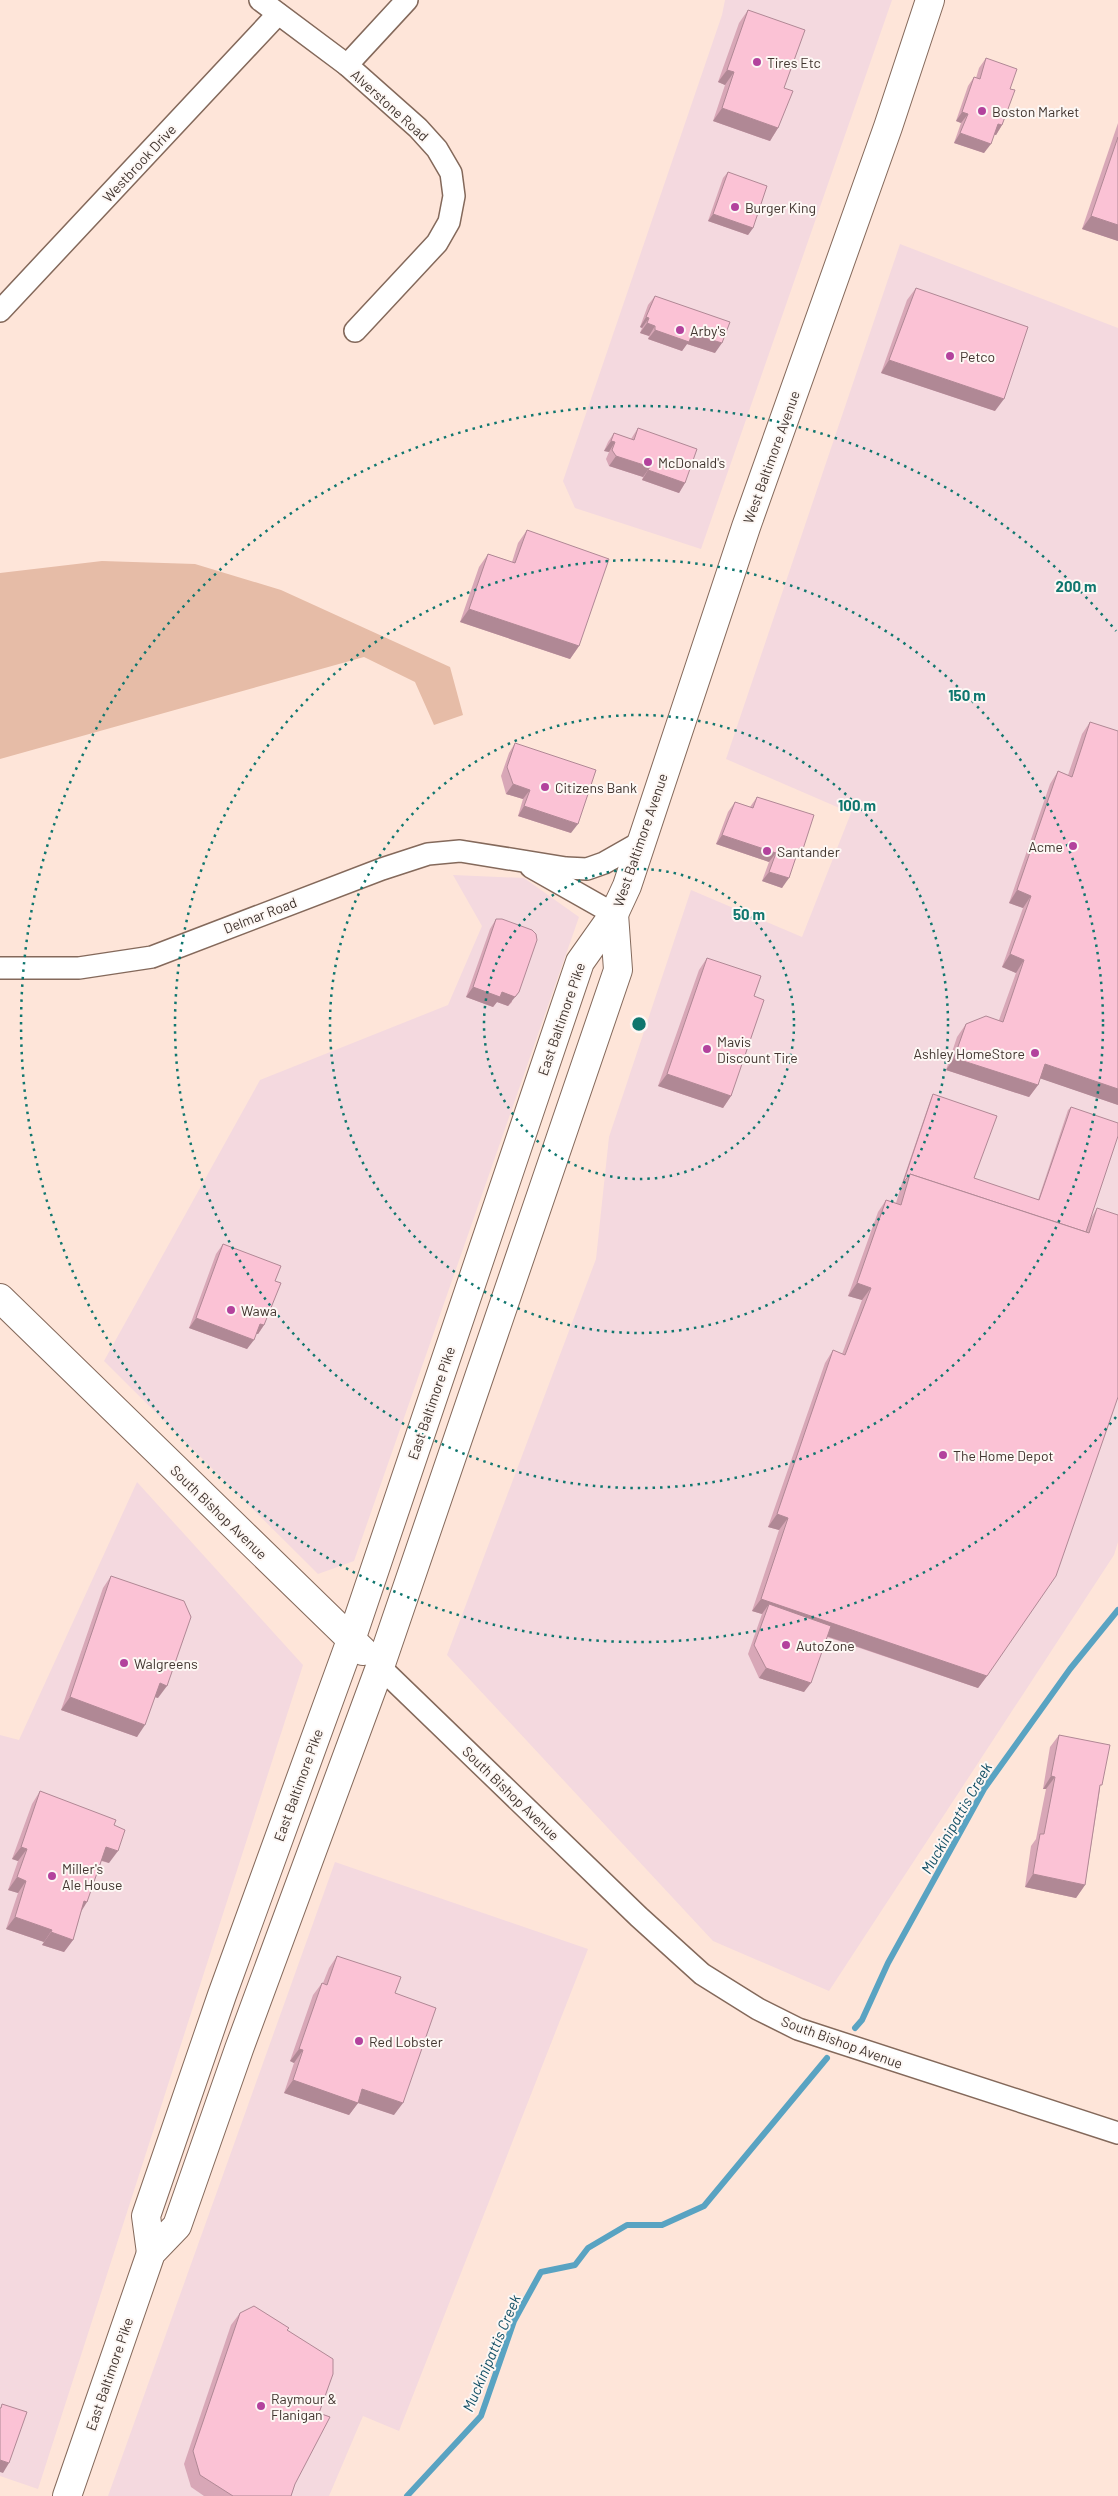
<svg xmlns="http://www.w3.org/2000/svg" width="1118" height="2496" viewBox="0 0 1118 2496" font-family="Barlow,sans-serif">
<style>
.commercial{fill:#f4d9df}
.green{fill:#e6bca7}
.lines{fill:none;stroke-linecap:round;stroke-linejoin:round}
.stream{stroke:#59a3c2;stroke-width:6}
.minor-casing{stroke:#84695b;stroke-width:24}
.major-casing{stroke:#84695b;stroke-width:30}
.minor{stroke:#fff;stroke-width:21}
.major{stroke:#fff;stroke-width:28}
.wall{fill:#d8a7b7}
.shaded-wall{fill:#b08895}
.building{fill:#fbc2d5;stroke:#b08895}
.ring{fill:none;stroke:#0f766e;stroke-width:2.5;stroke-dasharray:2.5 5}
.poi-dot{fill:#b3429d;stroke:#fdf7f4;stroke-width:2}
.labels{text-anchor:middle;dominant-baseline:central;stroke-width:4;stroke-linejoin:round;paint-order:stroke}
.poi-label{font-size:14px;fill:#41352f;stroke:#fdf7f4;text-anchor:start}
.street-label{font-size:14px;fill:#41352f;stroke:#fdf7f4}
.water-label{font-size:15px;font-style:italic;fill:#104e64;stroke:#fdf7f4}
.centre{fill:#0f766e;stroke:#fdf7f4;stroke-width:2.5}
.ring-label{font-size:15px;text-anchor:middle;font-weight:bold;fill:#0f766e;stroke:#fdf7f4;stroke-width:4;stroke-linejoin:round;paint-order:stroke}
</style>
<rect width="100%" height="100%" fill="#fee5d9"/>
<!-- commercial -->
<g class="commercial">
<polygon points="725,0 892,0 701,549 575,508 563,481 722,15"/>
<polygon points="900,244 1118,328 1118,1542 1114,1555 829,1991 713,1941 447,1655 596,1259 609,1137 691,890 802,937 851,813 726,759"/>
<polygon points="453,875 524,878 579,917 354,1561 318,1574 104,1361 260,1080 448,1005 482,926"/>
<polygon points="137,1482 303,1665 38,2489 0,2476 0,1735 19,1740"/>
<polygon points="335,1862 588,1949 399,2431 363,2416 329,2496 108,2496"/>
</g>
<!-- green -->
<polygon class="green" points="102,561 195,564 281,590 450,667 463,715 434,725 415,682 364,657 0,759 0,573"/>
<g class="lines">
<!-- stream -->
<g class="stream">
<polyline points="855,2028 862,2020 888,1963 984,1789 1070,1669 1118,1610"/>
<polyline points="407,2496 481,2416 514,2321 541,2272 575,2265 588,2248 627,2225 662,2225 704,2206 827,2058"/>
</g>
<defs>
<g id="minor">
<polyline points="260,0 347,65 418,128 437,149 451,173 454,196 449,222 437,243 355,331"/>
<polyline points="347,65 407,0"/>
<polyline points="0,311 278,14"/>
<polyline points="531,867 614,914"/>
<polyline points="0,968 79,968 152,957 382,869 428,854 460,851 566,868 587,869 604,863 641,842"/>
<polyline points="380,1667 639,1917 702,1974 758,2009 798,2029 1118,2133"/>
</g>
<g id="major">
<polyline points="0,1298 363,1651"/>
<polyline points="151,2253 146,2216 222,1995 351,1640 580,962 614,914 627,886 746,527 888,127 930,0"/>
<polyline points="67,2496 151,2253 177,2226 239,2049 380,1667 618,970 614,914"/>
</g>
</defs>
<!-- minor casing -->
<use href="#minor" class="minor-casing"/>
<!-- major casing -->
<use href="#major" class="major-casing"/>
<!-- minor -->
<use href="#minor" class="minor"/>
<!-- major -->
<use href="#major" class="major"/>
</g>
<!-- wall -->
<g class="wall">
<polygon points="748,10 784,88 778,128 770,141 713,121 725,85 718,82 739,23"/>
<polygon points="986,58 1010,89 1002,125 996,135 994,134 984,153 954,143 961,123 956,121 968,86 974,77 976,78 979,68"/>
<polygon points="1118,123 1118,241 1082,229"/>
<polygon points="728,172 753,228 748,235 708,221 723,178"/>
<polygon points="916,288 995,411 881,373 907,300"/>
<polygon points="655,296 715,353 687,344 682,351 648,339 649,336 640,333 642,328 640,327 648,305"/>
<polygon points="638,428 685,483 679,493 642,480 643,477 609,466 606,459 609,452 604,451 608,442 614,433 631,439"/>
<polygon points="527,530 579,646 570,659 460,622 479,567 488,554 512,562 518,543"/>
<polygon points="1090,722 1118,1105 1040,1078 1038,1085 1029,1097 946,1070 957,1037 966,1024 999,1020 1016,973 1002,967 1023,908 1009,903 1050,784 1058,771 1068,775 1082,734"/>
<polygon points="515,743 571,833 518,816 523,799 506,794 501,776 509,753"/>
<polygon points="757,797 803,849 796,858 782,888 762,881 769,862 716,844 728,812 735,802 750,807"/>
<polygon points="496,919 512,1002 508,1006 497,1002 493,1007 466,997 490,929"/>
<polygon points="707,958 754,996 731,1096 723,1108 658,1086 699,970"/>
<polygon points="933,1094 974,1178 1038,1200 1068,1110 1071,1107 1091,1218 1097,1208 987,1676 978,1688 827,1637 804,1692 759,1678 748,1654 762,1614 752,1611 779,1530 768,1527 825,1363 833,1350 842,1354 862,1300 848,1296 878,1212 886,1200 896,1203 901,1186 931,1098"/>
<polygon points="223,1244 275,1281 264,1325 258,1334 256,1334 247,1349 189,1328 216,1254"/>
<polygon points="111,1576 158,1698 155,1697 137,1737 61,1710 103,1588"/>
<polygon points="1059,1735 1100,1789 1085,1885 1076,1898 1025,1887 1031,1846 1036,1839 1046,1789 1043,1789 1050,1747"/>
<polygon points="40,1791 114,1825 109,1863 101,1861 81,1912 73,1940 64,1952 42,1945 44,1942 6,1929 18,1893 8,1890 18,1861 12,1859 32,1804"/>
<polygon points="337,1956 395,1993 394,2115 358,2103 349,2115 284,2093 294,2063 290,2061 313,1995 322,1983 323,1983 329,1968"/>
<polygon points="240,2313 287,2330 295,2484 291,2496 204,2496 191,2487 184,2464 231,2325"/>
</g>
<!-- shaded-wall -->
<g class="shaded-wall">
<polygon points="727,70 734,72 725,85 718,82"/>
<polygon points="722,108 778,128 770,141 713,121"/>
<polygon points="962,112 968,114 961,123 956,121"/>
<polygon points="998,124 1002,125 996,135 991,134"/>
<polygon points="960,133 991,144 984,153 954,143"/>
<polygon points="713,214 753,228 748,235 708,221"/>
<polygon points="1091,216 1118,225 1118,241 1082,229"/>
<polygon points="646,317 649,318 642,328 640,327"/>
<polygon points="647,323 655,326 649,336 640,333"/>
<polygon points="655,330 692,334 722,343 715,353 687,344 682,351 648,339"/>
<polygon points="889,360 1004,399 995,411 881,373"/>
<polygon points="611,441 615,442 609,452 604,451"/>
<polygon points="616,456 650,467 643,477 609,466"/>
<polygon points="648,470 685,483 679,493 642,480"/>
<polygon points="469,609 579,646 570,659 460,622"/>
<polygon points="513,784 530,790 523,799 506,794"/>
<polygon points="524,806 578,824 571,833 518,816"/>
<polygon points="722,835 776,853 769,862 716,844"/>
<polygon points="799,848 803,849 796,858"/>
<polygon points="769,872 789,878 782,888 762,881"/>
<polygon points="1017,890 1031,896 1023,908 1009,903"/>
<polygon points="1010,954 1024,960 1016,973 1002,967"/>
<polygon points="473,987 502,992 519,992 508,1006 497,1002 493,1007 466,997"/>
<polygon points="954,1058 1038,1085 1029,1097 946,1070"/>
<polygon points="1045,1064 1118,1089 1118,1105 1036,1077"/>
<polygon points="667,1074 731,1096 723,1108 658,1086"/>
<polygon points="857,1283 871,1288 862,1300 848,1296"/>
<polygon points="196,1318 254,1340 247,1349 189,1328"/>
<polygon points="260,1324 264,1325 258,1334 253,1333"/>
<polygon points="777,1514 788,1518 779,1530 768,1527"/>
<polygon points="761,1599 987,1676 978,1688 765,1615 769,1604 762,1614 752,1611"/>
<polygon points="766,1668 811,1683 804,1692 759,1678"/>
<polygon points="160,1683 167,1686 158,1698 151,1696"/>
<polygon points="70,1697 145,1725 137,1737 61,1710"/>
<polygon points="1051,1776 1055,1777 1046,1789 1043,1789"/>
<polygon points="21,1847 27,1849 18,1861 12,1859"/>
<polygon points="106,1847 118,1851 109,1863 97,1859"/>
<polygon points="1033,1874 1085,1885 1076,1898 1025,1887"/>
<polygon points="17,1877 26,1881 18,1893 8,1890"/>
<polygon points="84,1901 87,1902 79,1915"/>
<polygon points="15,1917 52,1930 44,1942 6,1929"/>
<polygon points="51,1932 73,1940 64,1952 42,1945"/>
<polygon points="299,2049 303,2050 294,2063 290,2061"/>
<polygon points="293,2080 362,2089 403,2103 394,2115 358,2103 349,2115 284,2093"/>
<polygon points="0,2460 9,2463 3,2473 0,2472"/>
</g>
<!-- building -->
<g class="building">
<polygon points="748,10 805,30 784,88 793,91 778,128 722,108 734,72 727,70"/>
<polygon points="986,58 1017,69 1010,89 1015,90 1002,125 998,124 991,144 960,133 968,114 962,112 974,77 980,79"/>
<polygon points="1118,137 1118,225 1091,216"/>
<polygon points="728,172 767,186 753,228 713,214"/>
<polygon points="916,288 1028,327 1004,399 889,360"/>
<polygon points="655,296 730,322 722,343 692,334 689,342 655,330 655,326 647,323 649,318 646,317"/>
<polygon points="638,428 697,449 685,483 648,470 650,467 616,456 612,450 615,442 611,441 614,433 634,440"/>
<polygon points="527,530 609,559 579,646 469,609 488,554 515,563"/>
<polygon points="1090,722 1118,731 1118,1089 1045,1064 1038,1085 954,1058 966,1024 986,1016 1003,1022 1024,960 1010,954 1031,896 1017,890 1058,771 1072,777"/>
<polygon points="515,743 596,770 578,824 524,806 530,790 513,784 507,767"/>
<polygon points="757,797 814,815 803,849 799,848 789,878 769,872 776,853 722,835 735,802 753,808"/>
<polygon points="496,919 502,919 532,930 536,934 537,940 519,992 515,997 502,992 500,997 473,987"/>
<polygon points="707,958 761,976 754,996 764,1000 731,1096 667,1074"/>
<polygon points="933,1094 997,1116 974,1178 1039,1200 1071,1107 1118,1123 1118,1136 1086,1232 910,1174 903,1183"/>
<polygon points="910,1174 1089,1233 1097,1208 1118,1215 1118,1397 1056,1576 987,1676 761,1599 788,1518 777,1514 833,1350 845,1355 871,1288 857,1283 886,1200 901,1205"/>
<polygon points="223,1244 281,1266 275,1281 281,1283 264,1325 260,1324 254,1340 196,1318"/>
<polygon points="111,1576 184,1601 191,1617 167,1686 160,1683 145,1725 70,1697"/>
<polygon points="769,1604 831,1626 811,1683 766,1668 754,1645"/>
<polygon points="1059,1735 1110,1745 1102,1785 1100,1785 1085,1885 1033,1874 1040,1834 1044,1834 1055,1777 1051,1776"/>
<polygon points="40,1791 116,1820 114,1825 125,1830 118,1851 106,1847 87,1902 84,1901 73,1940 51,1932 52,1930 15,1917 26,1881 17,1877 27,1849 21,1847"/>
<polygon points="337,1956 401,1977 395,1993 436,2008 403,2103 362,2089 358,2103 293,2080 303,2050 299,2049 322,1983 327,1985"/>
<polygon points="254,2306 289,2328 287,2330 333,2359 333,2374 319,2413 330,2417 295,2484 291,2496 233,2496 200,2475 193,2451 240,2313"/>
<polygon points="2,2404 27,2412 9,2463 0,2460 0,2408 1,2408"/>
</g>
<!-- distance rings -->
<g class="ring">
<circle cx="639" cy="1024" r="155"/>
<circle cx="639" cy="1024" r="309"/>
<circle cx="639" cy="1024" r="464"/>
<path d="M1116 1417A618 618 0 1 1 1116 631"/>
</g>
<!-- markers -->
<g class="poi-dot">
<circle cx="757" cy="62" r="5"/>
<circle cx="982" cy="111" r="5"/>
<circle cx="735" cy="207" r="5"/>
<circle cx="680" cy="330" r="5"/>
<circle cx="950" cy="356" r="5"/>
<circle cx="648" cy="462" r="5"/>
<circle cx="545" cy="787" r="5"/>
<circle cx="1073" cy="846" r="5"/>
<circle cx="767" cy="851" r="5"/>
<circle cx="707" cy="1049" r="5"/>
<circle cx="1035" cy="1053" r="5"/>
<circle cx="231" cy="1310" r="5"/>
<circle cx="943" cy="1455" r="5"/>
<circle cx="786" cy="1645" r="5"/>
<circle cx="124" cy="1663" r="5"/>
<circle cx="52" cy="1876" r="5"/>
<circle cx="359" cy="2041" r="5"/>
<circle cx="261" cy="2406" r="5"/>
</g>
<g class="labels">
<!-- poi labels -->
<g class="poi-label">
<text x="767" y="62">Tires Etc</text>
<text x="992" y="111">Boston Market</text>
<text x="745" y="207">Burger King</text>
<text x="690" y="330">Arby's</text>
<text x="960" y="356">Petco</text>
<text x="658" y="462">McDonald's</text>
<text x="555" y="787">Citizens Bank</text>
<text x="1063" y="846" text-anchor="end">Acme</text>
<text x="777" y="851">Santander</text>
<text x="717" y="1041">Mavis<tspan x="717" dy="16">Discount Tire</tspan></text>
<text x="1025" y="1053" text-anchor="end">Ashley HomeStore</text>
<text x="241" y="1310">Wawa</text>
<text x="953" y="1455">The Home Depot</text>
<text x="796" y="1645">AutoZone</text>
<text x="134" y="1663">Walgreens</text>
<text x="62" y="1868">Miller's<tspan x="62" dy="16">Ale House</tspan></text>
<text x="369" y="2041">Red Lobster</text>
<text x="271" y="2398">Raymour &amp;<tspan x="271" dy="16">Flanigan</tspan></text>
</g>
<!-- street labels -->
<g class="street-label">
<text transform="translate(390 105) rotate(42)">Alverstone Road</text>
<text transform="translate(139 163) rotate(-47)">Westbrook Drive</text>
<text transform="translate(771 457) rotate(-70)">West Baltimore Avenue</text>
<text transform="translate(640 840) rotate(-71)">West Baltimore Avenue</text>
<text transform="translate(260 915) rotate(-21)">Delmar Road</text>
<text transform="translate(561 1019) rotate(-71)">East Baltimore Pike</text>
<text transform="translate(431 1403) rotate(-71)">East Baltimore Pike</text>
<text transform="translate(219 1512) rotate(44)">South Bishop Avenue</text>
<text transform="translate(298 1785) rotate(-70)">East Baltimore Pike</text>
<text transform="translate(511 1793) rotate(44)">South Bishop Avenue</text>
<text transform="translate(842 2042) rotate(20)">South Bishop Avenue</text>
<text transform="translate(109 2374) rotate(-71)">East Baltimore Pike</text>
</g>
<!-- water labels -->
<g class="water-label">
<text transform="translate(956 1818) rotate(-60)">Muckinipattis Creek</text>
<text transform="translate(491 2353) rotate(-67)">Muckinipattis Creek</text>
</g>
</g>
<circle cx="639" cy="1024" r="8" class="centre"/>
<g class="ring-label">
<text x="1076" y="592">200 m</text>
<text x="967" y="701">150 m</text>
<text x="857" y="811">100 m</text>
<text x="749" y="920">50 m</text>
</g>
</svg>
